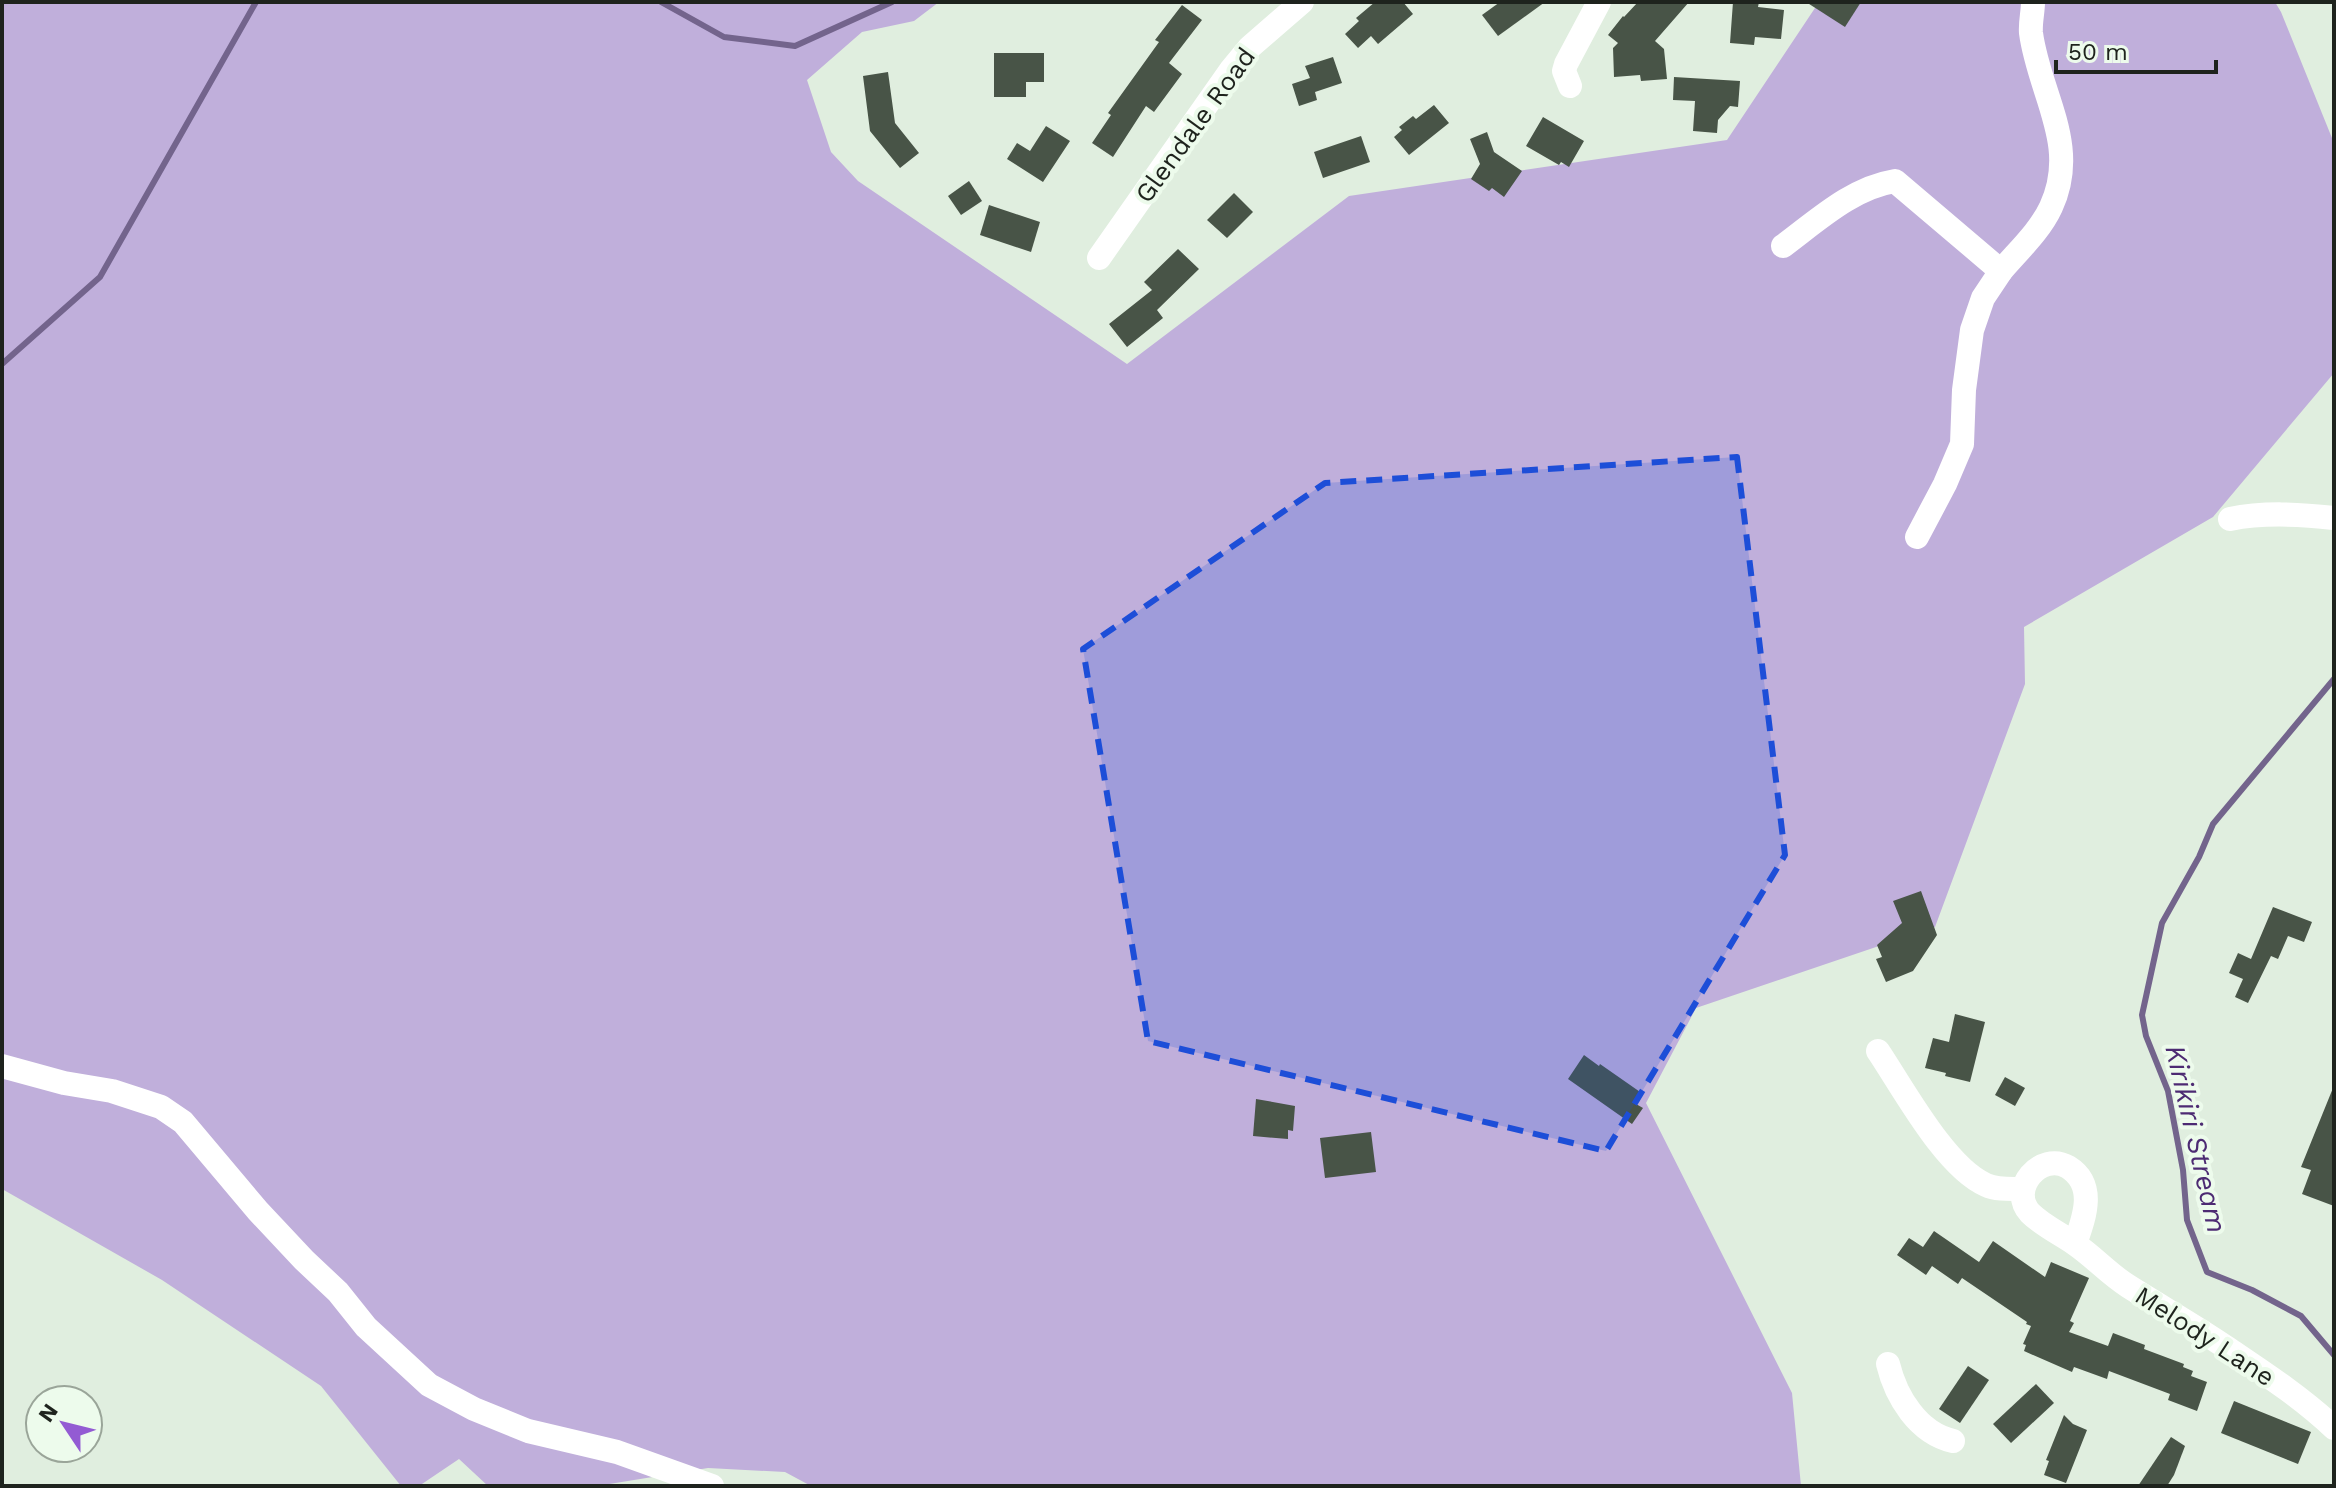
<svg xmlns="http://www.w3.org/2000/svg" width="2336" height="1488" viewBox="0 0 2336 1488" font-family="'Work Sans',sans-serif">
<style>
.green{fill:#c0afdb}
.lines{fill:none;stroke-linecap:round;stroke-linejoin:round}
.stream{stroke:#73648c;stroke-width:6}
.building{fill:#485447}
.minor{stroke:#fff;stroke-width:24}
.marked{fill:#1d4ed8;fill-opacity:0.2;stroke:#1d4ed8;stroke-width:6;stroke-dasharray:16 10;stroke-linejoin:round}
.labels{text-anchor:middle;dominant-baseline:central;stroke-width:8;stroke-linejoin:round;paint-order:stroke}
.street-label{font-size:26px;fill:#1e231d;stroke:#edfbec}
.water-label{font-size:28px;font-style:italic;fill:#4d2b73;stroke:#edfbec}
</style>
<rect width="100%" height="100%" fill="#e0eedf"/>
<!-- green -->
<polygon class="green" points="2,2 939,2 914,21 862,32 807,80 831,152 858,181 1127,364 1349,196 1727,140 1819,2 2275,2 2281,12 2334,143 2334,373 2213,517 2024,627 2025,684 1935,927 1696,1008 1646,1103 1792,1393 1801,1486 811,1486 785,1472 708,1468 597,1486 488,1486 459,1459 419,1486 401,1486 321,1386 162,1280 2,1189"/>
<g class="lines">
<!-- stream -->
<g class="stream">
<polyline points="661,2 724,37 795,46 892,2"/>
<polyline points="2,364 100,277 256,2"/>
<polyline points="2334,679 2213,824 2199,857 2162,923 2142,1015 2146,1036 2168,1091 2183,1170 2187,1220 2207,1272 2252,1290 2301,1316 2334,1355"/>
</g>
</g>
<!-- building -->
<g class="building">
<polygon points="1375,2 1403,2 1413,14 1378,44 1371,36 1358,48 1345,34 1359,21 1356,18"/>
<polygon points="1500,2 1545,2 1498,36 1482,15"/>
<polygon points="1638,2 1689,2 1655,41 1664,49 1667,79 1641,81 1640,75 1614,77 1613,48 1618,43 1608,35 1623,16 1624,17"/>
<polygon points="1733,2 1759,2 1758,7 1784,10 1781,39 1755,37 1754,45 1730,43"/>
<polygon points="1806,2 1861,2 1845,27"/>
<polygon points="1182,5 1202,20 1169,63 1182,74 1154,112 1146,106 1113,157 1092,143 1111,115 1108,113 1159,42 1155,40"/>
<polygon points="994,53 1044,53 1044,82 1026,82 1026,97 994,97"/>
<polygon points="1333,57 1342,83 1315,92 1317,100 1299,106 1292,84 1310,78 1305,66"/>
<polygon points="888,72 895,123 919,153 900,168 870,131 863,76"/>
<polygon points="1674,77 1740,81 1738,107 1730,106 1718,120 1717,133 1693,131 1695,101 1673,100"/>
<polygon points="1434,105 1449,123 1409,155 1394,137 1402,130 1399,127 1413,116 1416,119"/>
<polygon points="1543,117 1584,141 1569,167 1561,162 1559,165 1526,146"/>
<polygon points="1046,126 1070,141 1043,182 1007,159 1017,143 1030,151"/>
<polygon points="1487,132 1494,152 1522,171 1504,197 1492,188 1489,191 1471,179 1480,164 1470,139"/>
<polygon points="1361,136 1370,162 1323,178 1314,152"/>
<polygon points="969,181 982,201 961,215 948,196"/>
<polygon points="1234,193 1253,212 1227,238 1207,220"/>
<polygon points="989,205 1040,222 1031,252 980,235"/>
<polygon points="1178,249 1199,269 1157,310 1163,318 1127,347 1109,324 1152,290 1144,282"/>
<polygon points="1921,891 1937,935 1913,971 1886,982 1876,959 1882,957 1877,945 1902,923 1893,901"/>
<polygon points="2273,907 2312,922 2304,942 2288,936 2278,959 2271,956 2248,1003 2235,997 2243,979 2229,973 2238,953 2251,959"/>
<polygon points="1955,1014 1985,1022 1970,1082 1945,1076 1946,1073 1925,1068 1933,1038 1949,1042"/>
<polygon points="1584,1055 1599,1066 1600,1064 1643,1094 1636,1104 1643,1108 1632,1124 1568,1079"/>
<polygon points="2005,1077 2025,1088 2015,1106 1995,1095"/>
<polygon points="2333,1088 2334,1088 2334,1206 2302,1194 2311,1170 2301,1167"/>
<polygon points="1256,1099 1295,1106 1293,1131 1288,1130 1288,1139 1253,1136"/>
<polygon points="1371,1132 1376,1172 1325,1178 1320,1138"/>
<polygon points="1934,1231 1979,1262 1993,1241 2045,1277 2051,1262 2089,1278 2070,1321 2074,1323 2069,1332 2108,1346 2113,1333 2145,1345 2144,1349 2184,1364 2183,1367 2193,1371 2191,1376 2207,1382 2197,1411 2168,1400 2170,1394 2109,1371 2107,1379 2074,1367 2072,1372 2024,1351 2026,1345 2023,1344 2031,1326 2026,1324 2027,1322 1962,1278 1958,1284 1932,1266 1926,1275 1897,1255 1909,1238 1923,1247"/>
<polygon points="1968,1366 1989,1380 1960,1423 1939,1409"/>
<polygon points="2036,1384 2054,1403 2011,1443 1993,1424"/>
<polygon points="2234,1401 2311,1432 2298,1464 2221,1433"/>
<polygon points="2064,1415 2073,1424 2087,1430 2066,1483 2044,1475 2049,1461 2046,1460"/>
<polygon points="2171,1437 2185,1446 2174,1475 2167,1486 2138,1486"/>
</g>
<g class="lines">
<!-- minor -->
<g class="minor">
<polyline points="1570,86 1564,71 1566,64 1599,2"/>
<path d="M1783,246C1818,220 1852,188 1895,181L2001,271L1983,298L1972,330L1964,390L1962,444L1945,484L1917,537"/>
<polyline points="1099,258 1231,70 1250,47 1302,2"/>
<path d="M2001,271C2018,251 2040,231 2051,207C2080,145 2039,94 2031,33C2030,23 2033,12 2033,2"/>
<path d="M2230,519C2264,512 2299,514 2334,518"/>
<path d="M1878,1051C1903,1088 1945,1167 1986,1185C1997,1190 2010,1189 2022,1189"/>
<polyline points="2,1066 64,1083 112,1091 161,1107 183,1122 258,1211 304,1260 338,1292 366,1327 429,1385 474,1409 528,1431 617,1452 712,1486"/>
<path d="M2075,1244C2084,1218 2097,1185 2068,1167C2041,1151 2008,1189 2030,1213C2043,1226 2061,1234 2075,1244C2094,1257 2109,1274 2128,1286C2161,1307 2195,1326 2227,1348C2264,1373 2301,1397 2334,1428"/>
<path d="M1888,1364C1896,1397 1918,1433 1953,1441"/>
</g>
</g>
<!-- marked area -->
<path class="marked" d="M1737,457L1785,855L1606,1151L1148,1041L1083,649L1325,483Z"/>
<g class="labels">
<!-- street labels -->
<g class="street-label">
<text transform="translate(1195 125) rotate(-54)">Glendale Road</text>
<text transform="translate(2205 1336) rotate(33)">Melody Lane</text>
</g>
<!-- water labels -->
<g class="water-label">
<text transform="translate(2196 1139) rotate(77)">Kirikiri Stream</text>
</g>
</g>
<!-- border -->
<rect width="2336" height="1488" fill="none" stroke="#1e231d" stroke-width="8"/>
<!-- north arrow -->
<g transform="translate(64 1424) rotate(305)"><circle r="38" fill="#edfbec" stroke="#9aa599" stroke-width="2"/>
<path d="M0-6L14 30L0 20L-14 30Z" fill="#935bd3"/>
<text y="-12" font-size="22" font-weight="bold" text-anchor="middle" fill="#1e231d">N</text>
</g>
<!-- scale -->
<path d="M2056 60v12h160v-12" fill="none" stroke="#1e231d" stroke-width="4"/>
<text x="2068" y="60" font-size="24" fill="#1e231d" stroke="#edfbec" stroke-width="6" paint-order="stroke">50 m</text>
</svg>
